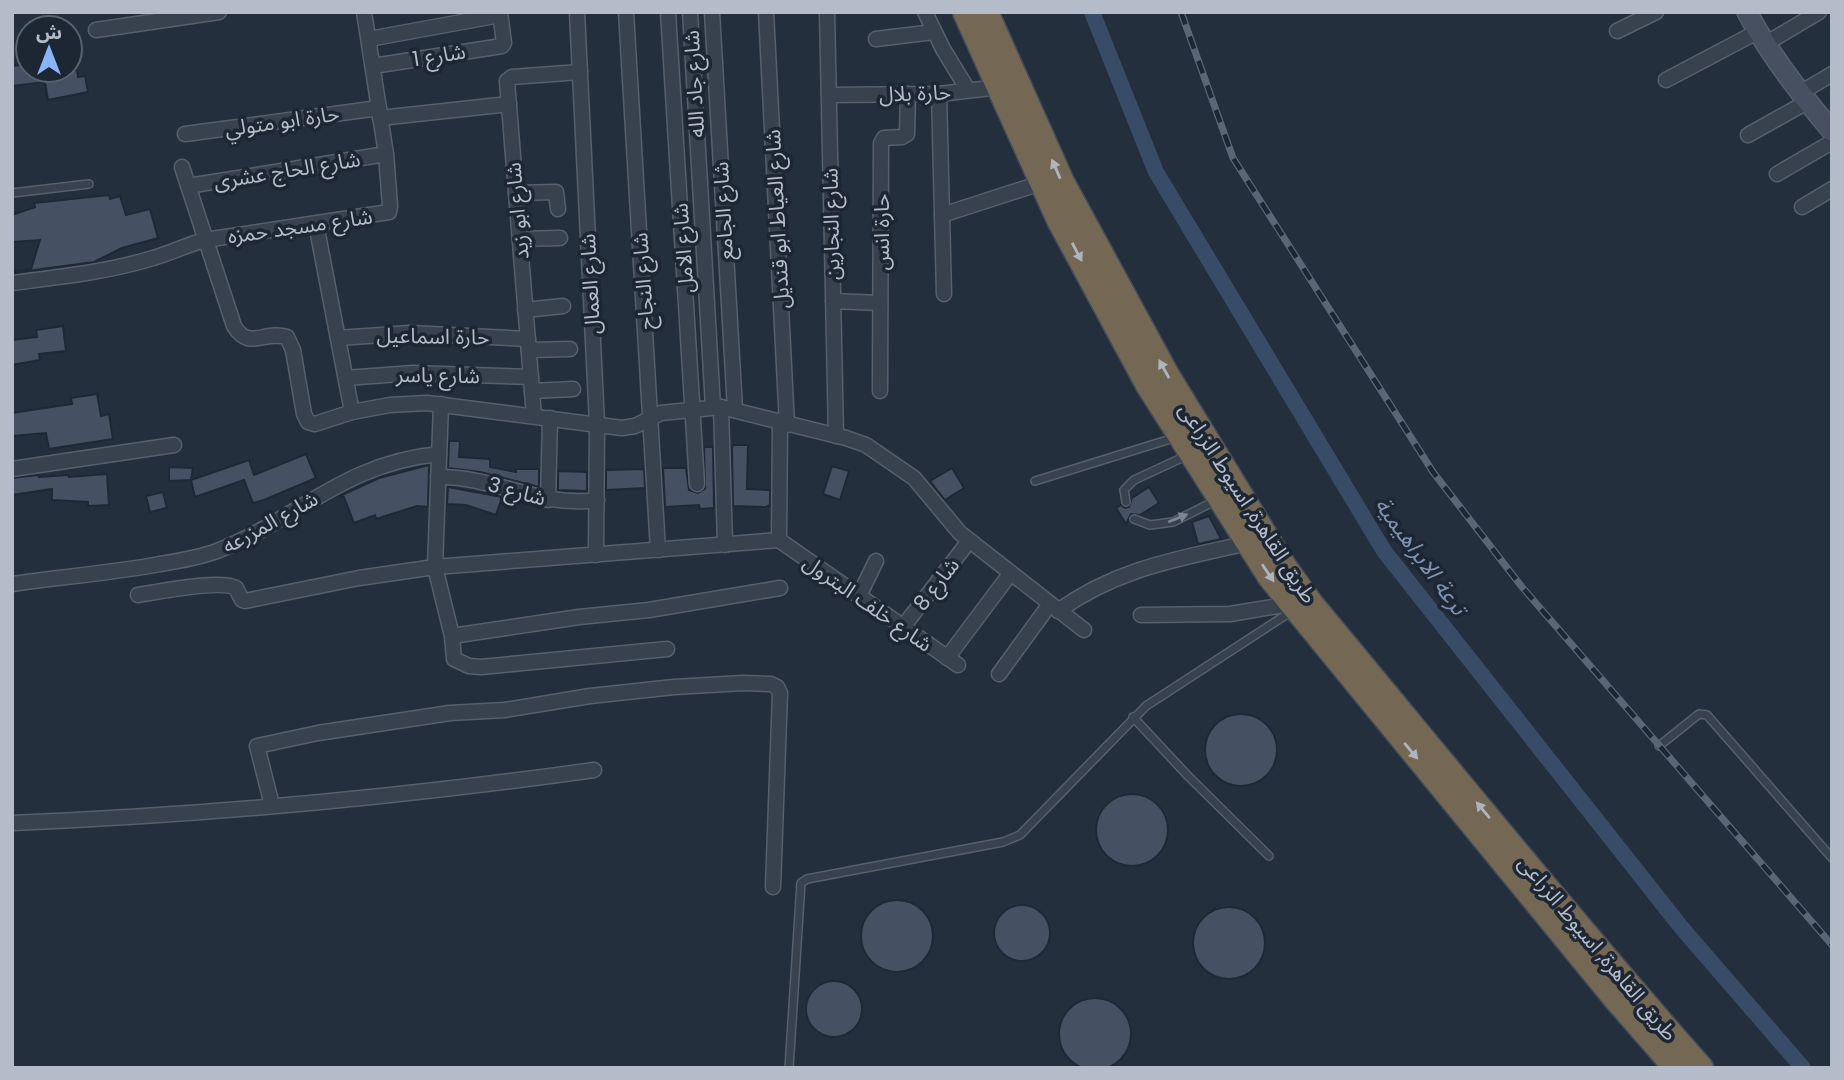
<svg xmlns="http://www.w3.org/2000/svg" width="1844" height="1080" viewBox="0 0 1844 1080" font-family="Poppins,'Noto Sans Arabic',sans-serif">
<style>
.lines{fill:none;stroke-linecap:round;stroke-linejoin:round}
.canal{stroke:#394c67;stroke-width:16}
.building{fill:#455162;stroke:#1f2835;stroke-width:2}
.lane-casing{stroke:#565f6c;stroke-width:10}
.street-casing{stroke:#565f6c;stroke-width:17}
.secondary-casing{stroke:#565f6c;stroke-width:22}
.highway-casing{stroke:#434c59;stroke-width:27}
.lane{stroke:#38414e;stroke-width:7}
.street{stroke:#38414e;stroke-width:14}
.secondary{stroke:#465061;stroke-width:19}
.highway{stroke:#746855;stroke-width:24}
.rail-casing{stroke:#5a6575;stroke-width:7}
.rail{stroke:#1d2633;stroke-width:4.5;stroke-dasharray:13;stroke-linecap:butt}
.oneway{fill:#aeb4bd}
.oneway2{fill:#7c8592}
.labels{text-anchor:middle;dominant-baseline:central;stroke-width:7;stroke-linejoin:round;paint-order:stroke}
.street-label{font-size:21px;fill:#b4bcc9;stroke:#1d2633}
.water-label{font-size:23px;font-style:italic;fill:#7c92b1;stroke:#1d2633}
</style>
<rect width="100%" height="100%" fill="#242f3e"/>
<g class="lines">
<!-- canal -->
<polyline class="canal" points="1092,12 1156,172 1384,551 1681,927 1803,1068"/>
</g>
<!-- building -->
<g class="building">
<polygon points="28,64 28,70 77,70 78,77 85,76 88,92 48,100 45,82 12,86 12,66"/>
<polygon points="109,195 110,199 120,196 126,215 150,209 158,238 122,248 94,262 12,273 12,271 31,269 40,240 12,242 12,215 35,207 34,203"/>
<polygon points="63,326 66,351 39,354 40,360 12,365 12,340 37,337 36,330"/>
<polygon points="97,394 101,416 109,414 113,439 49,449 46,433 12,436 12,413 72,404 71,398"/>
<polygon points="449,441 460,441 459,457 490,459 490,467 516,472 516,469 539,469 539,487 480,472 448,468"/>
<polygon points="734,445 748,445 747,489 770,490 770,505 766,507 733,506 732,446"/>
<polygon points="704,447 713,447 714,508 700,509 699,505 665,507 663,468 686,468 689,490 698,493 705,489"/>
<polygon points="306,454 316,478 264,500 253,503 244,480 195,497 191,480 249,460 254,475"/>
<polygon points="429,465 428,507 417,506 376,519 375,515 354,523 344,497 340,496 379,478"/>
<polygon points="832,466 849,471 840,500 823,494"/>
<polygon points="169,467 193,468 191,480 169,481"/>
<polygon points="952,468 964,488 945,500 930,481"/>
<polygon points="644,469 645,488 606,490 606,470"/>
<polygon points="558,471 587,472 587,491 558,490"/>
<polygon points="107,474 109,505 88,506 88,502 52,500 52,489 12,495 12,478 38,475 39,477 69,475 69,477"/>
<polygon points="448,487 502,497 496,515 466,505 447,504"/>
<polygon points="1149,487 1159,503 1140,515 1131,514 1126,524 1116,508 1121,505 1125,508 1129,507 1132,498"/>
<polygon points="163,492 167,508 150,512 146,496"/>
<polygon points="1209,516 1221,539 1198,544 1192,522"/>
<circle cx="1241" cy="750" r="36"/>
<circle cx="1132" cy="830" r="36"/>
<circle cx="897" cy="936" r="36"/>
<circle cx="1022" cy="933" r="28"/>
<circle cx="1229" cy="943" r="36"/>
<circle cx="834" cy="1009" r="28"/>
<circle cx="1095" cy="1034" r="36"/>
</g>
<g class="lines">
<defs>
<g id="lane">
<polyline points="12,193 89,184"/>
<polyline points="1035,481 1177,437"/>
<polyline points="1126,502 1124,490 1134,480 1188,455"/>
<polyline points="1134,519 1150,525 1173,522 1215,501"/>
<polyline points="1133,717 1188,776 1269,856"/>
<polyline points="1659,746 1699,714 1707,715 1832,858"/>
<polyline points="789,1068 801,883 807,879 1003,842 1020,835 1146,706 1292,611"/>
</g>
<g id="street">
<polyline points="577,12 597,424 596,555"/>
<polyline points="626,12 658,550"/>
<polyline points="668,12 697,484"/>
<polyline points="690,12 713,407"/>
<polyline points="712,12 735,409"/>
<polyline points="766,12 787,425"/>
<polyline points="827,12 836,436"/>
<polyline points="925,12 943,49 968,90"/>
<polyline points="96,30 219,12"/>
<polyline points="1617,31 1656,12"/>
<polyline points="369,39 500,15"/>
<polyline points="876,39 934,32"/>
<polyline points="1765,44 1819,12"/>
<polyline points="373,66 502,46 504,43 500,12"/>
<polyline points="1666,80 1757,32"/>
<polyline points="1800,93 1832,74"/>
<polyline points="939,94 944,294"/>
<polyline points="829,95 939,94 1000,87"/>
<polyline points="380,118 509,104"/>
<polyline points="185,134 379,108"/>
<polyline points="1748,135 1807,102"/>
<path d="M182,167L234,326C249,351 264,330 287,337L293,350L304,414L308,422L315,424L352,412L390,405L427,403L622,428L635,426L661,413L721,407L846,438L866,445L914,478L960,533L1084,630"/>
<polyline points="1777,174 1832,142"/>
<polyline points="188,186 386,154"/>
<polyline points="516,193 556,192 558,209"/>
<polyline points="1802,207 1832,189"/>
<polyline points="942,215 1041,183"/>
<polyline points="316,224 352,412"/>
<polyline points="520,239 560,238"/>
<path d="M12,283C59,277 108,272 153,258C171,253 186,245 205,240L389,212L390,206L386,154L364,12"/>
<polyline points="833,301 880,303"/>
<polyline points="525,310 563,306"/>
<polyline points="338,338 410,333 528,339"/>
<polyline points="529,350 570,349"/>
<polyline points="346,378 413,373 531,377"/>
<polyline points="532,391 573,389"/>
<polyline points="880,391 881,143 884,138 902,137 907,134 908,94"/>
<polyline points="441,404 435,567 452,636 454,659 469,666 481,667 667,649"/>
<polyline points="721,407 725,545"/>
<polyline points="534,416 507,81 512,77 580,72"/>
<polyline points="12,469 174,445"/>
<path d="M438,477C494,476 540,508 597,500"/>
<polyline points="548,500 550,418"/>
<polyline points="779,540 958,665"/>
<polyline points="779,540 780,423"/>
<path d="M12,584C61,577 111,573 160,564C179,561 198,558 217,551C298,519 344,463 439,454"/>
<path d="M138,595C158,592 221,579 236,588L242,600L245,601L359,578L435,567L779,540"/>
<polyline points="859,596 876,561"/>
<path d="M1058,611C1118,568 1178,559 1248,543"/>
<polyline points="1141,615 1230,614 1290,604"/>
<polyline points="903,627 969,541"/>
<polyline points="452,636 579,617 649,610 780,588"/>
<polyline points="947,658 1010,574"/>
<polyline points="999,674 1050,604"/>
<polyline points="272,805 257,746 318,733 450,713 505,710 590,696 674,687 743,683 771,684 777,687 780,693 773,887"/>
<path d="M12,823C207,815 401,797 594,770"/>
</g>
<path id="secondary" d="M1747,12C1770,55 1800,94 1832,131"/>
<g id="highway">
<polyline points="965,12 1059,220 1148,385 1270,577 1614,997 1676,1068"/>
<path d="M986,12L1062,182L1167,375L1284,566L1312,605C1441,760 1568,917 1701,1068"/>
</g>
</defs>
<!-- lane casing -->
<use href="#lane" class="lane-casing"/>
<!-- street casing -->
<use href="#street" class="street-casing"/>
<!-- secondary casing -->
<use href="#secondary" class="secondary-casing"/>
<!-- highway casing -->
<use href="#highway" class="highway-casing"/>
<!-- lane -->
<use href="#lane" class="lane"/>
<!-- street -->
<use href="#street" class="street"/>
<!-- secondary -->
<use href="#secondary" class="secondary"/>
<!-- highway -->
<use href="#highway" class="highway"/>
<defs>
<polyline id="rail" points="1181,12 1233,158 1433,472 1522,587 1832,945"/>
</defs>
<!-- rail casing -->
<use href="#rail" class="rail-casing"/>
<!-- rail -->
<use href="#rail" class="rail"/>
</g>
<!-- one-way arrows -->
<defs><path id="oneway-solid" d="M-6-.8H1V-3.2L6.5 0L1 3.2V.8H-6Z" transform="scale(1.75)"/></defs>
<g class="oneway">
<use href="#oneway-solid" transform="translate(1056 169) rotate(-114)"/>
<use href="#oneway-solid" transform="translate(1077 252) rotate(62)"/>
<use href="#oneway-solid" transform="translate(1164 369) rotate(-119)"/>
<use href="#oneway-solid" transform="translate(1268 573) rotate(56)"/>
<use href="#oneway-solid" transform="translate(1411 751) rotate(50)"/>
<use href="#oneway-solid" transform="translate(1483 810) rotate(-130)"/>
</g>
<use class="oneway2" href="#oneway-solid" transform="translate(1178 518) rotate(-22)"/>
<g class="labels">
<!-- street labels -->
<g class="street-label">
<text transform="translate(439 55) rotate(-9)">شارع 1</text>
<text transform="translate(694 84) rotate(-93)">شارع جاد الله</text>
<text transform="translate(915 93) rotate(-2)">حارة بلال</text>
<text transform="translate(282 121) rotate(-8)">حارة ابو متولي</text>
<text transform="translate(287 170) rotate(-9)">شارع الحاج عشرى</text>
<text transform="translate(517 211) rotate(-95)">شارع ابو زيد</text>
<text transform="translate(723 211) rotate(-93)">شارع الجامع</text>
<text transform="translate(777 219) rotate(-93)">شارع العياط ابو قنديل</text>
<text transform="translate(831 224) rotate(-91)">شارع النجارين</text>
<text transform="translate(300 226) rotate(-8)">شارع مسجد حمزه</text>
<text transform="translate(881 232) rotate(-90)">حارة انس</text>
<text transform="translate(683 248) rotate(-94)">شارع الامل</text>
<text transform="translate(643 281) rotate(-94)">شارع النجاح</text>
<text transform="translate(590 284) rotate(-93)">شارع العمال</text>
<text transform="translate(433 336) rotate(1)">حارة اسماعيل</text>
<text transform="translate(438 375) rotate(1)">شارع ياسر</text>
<text transform="translate(517 491) rotate(15)">شارع 3</text>
<text transform="translate(1248 503) rotate(57)">طريق القاهرة, اسيوط الزراعى</text>
<text transform="translate(270 522) rotate(-29)">شارع المزرعه</text>
<text transform="translate(936 584) rotate(-52)">شارع 8</text>
<text transform="translate(868 603) rotate(35)">شارع خلف البترول</text>
<text transform="translate(1598 948) rotate(50)">طريق القاهرة, اسيوط الزراعى</text>
</g>
<!-- water labels -->
<g class="water-label">
<text transform="translate(1421 556) rotate(54)">ترعة الابراهيمية</text>
</g>
</g>
<!-- border -->
<rect width="1844" height="1080" fill="none" stroke="#b4bcc9" stroke-width="28"/>
<!-- north arrow -->
<g transform="translate(49 49)"><circle r="33" fill="#1d2633" stroke="#59626f" stroke-width="2"/>
<path d="M0-5L12 26L0 18L-12 26Z" fill="#8ab4f8"/>
<text y="-10" font-size="19" font-weight="bold" text-anchor="middle" fill="#b4bcc9">ش</text>
</g>
</svg>
